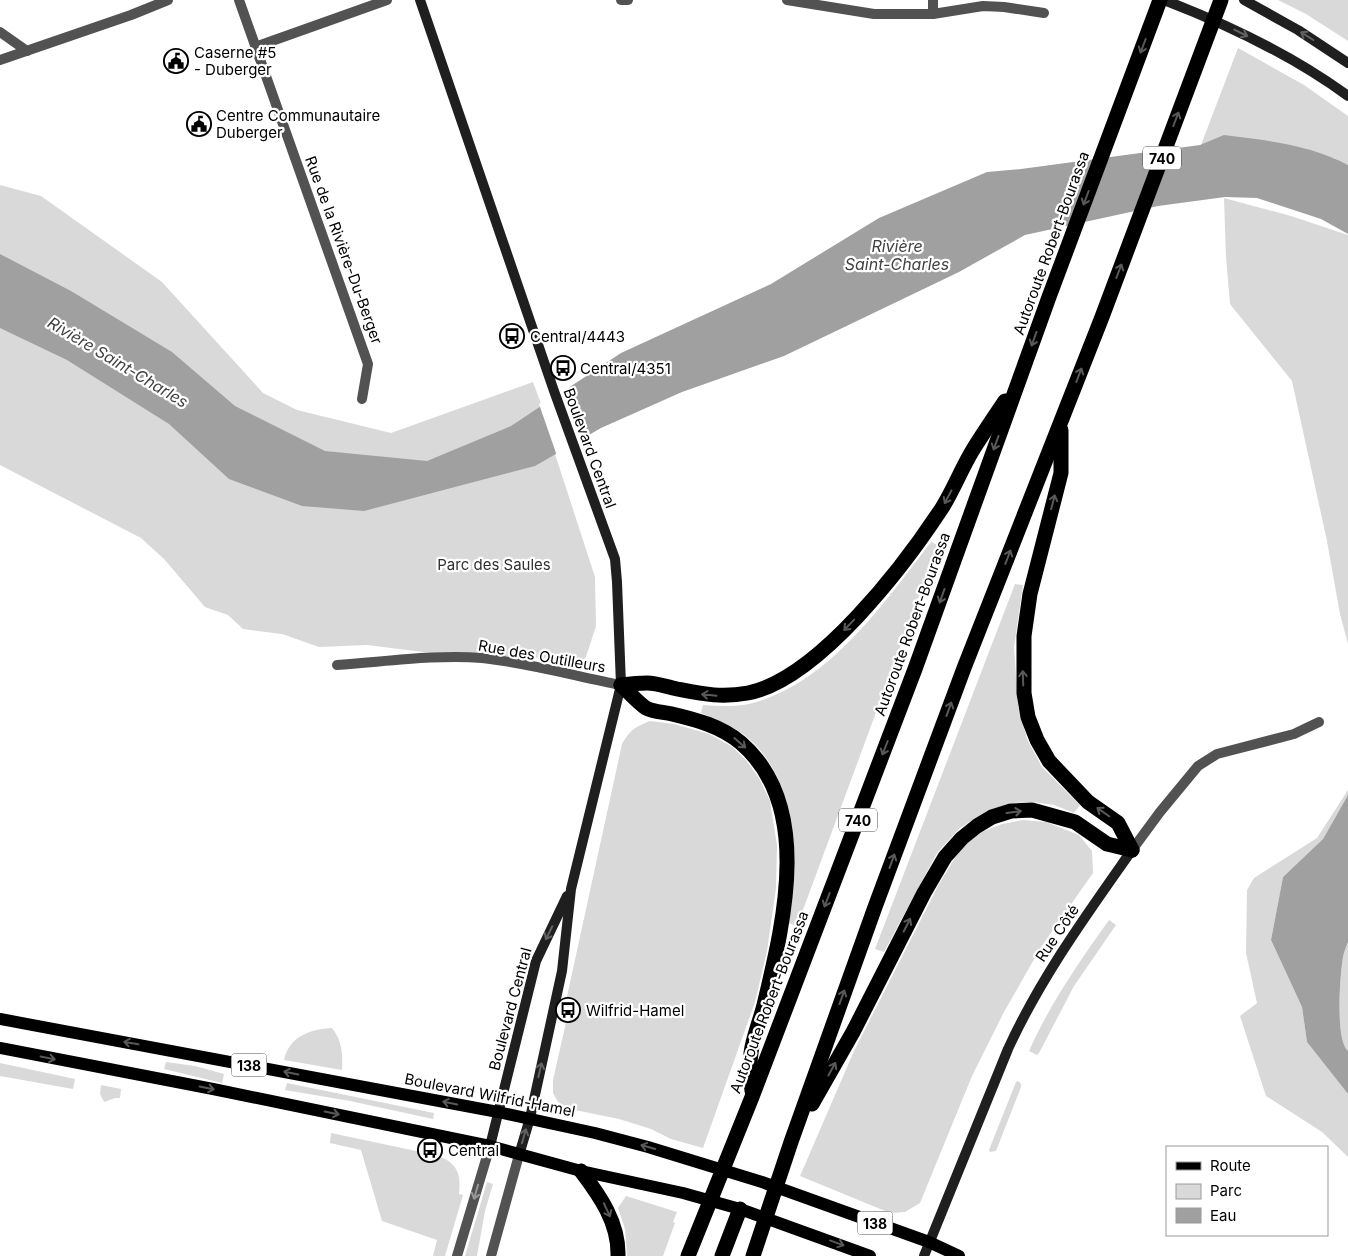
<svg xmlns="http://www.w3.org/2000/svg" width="1348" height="1256" viewBox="0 0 1348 1256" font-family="Inter,sans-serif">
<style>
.green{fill:#d9d9d9}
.water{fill:#a0a0a0}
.pier{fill:#fff}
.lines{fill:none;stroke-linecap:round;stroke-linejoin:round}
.street{stroke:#525252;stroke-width:10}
.secondary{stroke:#1f1f1f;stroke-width:10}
.primary{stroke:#000;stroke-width:12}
.highway{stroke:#000;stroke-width:15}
.oneway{stroke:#626262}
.oneway2{stroke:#595959}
.oneway3{stroke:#979797}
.labels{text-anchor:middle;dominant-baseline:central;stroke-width:4.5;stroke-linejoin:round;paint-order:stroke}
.shield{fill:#fff;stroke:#4c4c4c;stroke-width:1}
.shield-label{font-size:14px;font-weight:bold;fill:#000}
.poi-label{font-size:15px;fill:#000;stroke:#fff;text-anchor:start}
.street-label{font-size:15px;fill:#000;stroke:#fff}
.park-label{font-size:15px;fill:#303030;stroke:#fff}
.water-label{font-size:16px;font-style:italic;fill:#414141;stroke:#fff}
</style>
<rect width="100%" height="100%" fill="#fff"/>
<!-- green -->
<g class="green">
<polygon points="1278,0 1348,0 1348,41 1306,14"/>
<polygon points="1238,48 1304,85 1348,116 1348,165 1334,158 1201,145"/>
<polygon points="0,185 41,196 162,282 263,393 297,410 391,433 533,382 543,409 512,430 428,464 324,454 233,410 0,260"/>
<polygon points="1224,198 1291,216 1348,235 1348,644 1340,614 1327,541 1292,381 1230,304 1226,257"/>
<polygon points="0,323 71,357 178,424 231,475 554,451 595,577 596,626 585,660 423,652 367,645 319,647 282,634 243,629 228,615 205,607 164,559 141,538 0,465"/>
<path d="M931,542L938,545L797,926L788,923C790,911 793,898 793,885C797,834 789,773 748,738C734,726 718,720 701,713L703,705C718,706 734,707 749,704C828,685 884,603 931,542Z"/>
<polygon points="1015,584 1023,585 1014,647 1018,706 1027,739 1042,767 1080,805 1074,813 1054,805 1033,802 1011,803 987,811 960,828 937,853 884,952 875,949"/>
<path d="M650,721L674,724L709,734L731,746L745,759L759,778L770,801L777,845L776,888L767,951L755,1002L703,1148L671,1139L651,1129L619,1119L570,1109L558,1102L553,1093V1080L567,1018L573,1019L576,1004L566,1001L622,744C630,730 635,727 650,721Z"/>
<polygon points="1348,790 1348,795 1323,839 1283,877 1271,940 1302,1007 1307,1042 1348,1094 1348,1157 1322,1132 1266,1096 1240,1016 1257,1003 1246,953 1247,890 1254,878 1317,838"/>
<polygon points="1023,820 1046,822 1079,835 1092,851 1093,873 1041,947 1004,1012 972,1076 920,1203 905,1212 890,1213 800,1176 854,1051 939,884 958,853 976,834 1002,824"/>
<path d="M1109,920L1116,925L1074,986L1039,1053L1037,1055L1029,1051C1050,1004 1079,962 1109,920Z"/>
<path d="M1348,942V1051C1335,1040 1340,975 1343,957C1344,952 1346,947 1348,942Z"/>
<path d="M332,1028C342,1040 343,1055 342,1070L284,1060C289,1036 311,1029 332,1028Z"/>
<polygon points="166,1062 195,1066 224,1074 222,1083 164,1069"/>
<polygon points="0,1063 75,1079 73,1089 0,1076"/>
<polygon points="1018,1081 1021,1084 1021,1087 996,1151 990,1152 989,1150 1016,1082"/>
<polygon points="287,1083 434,1113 433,1119 350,1101 285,1090"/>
<polygon points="101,1085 121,1089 120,1098 115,1098 104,1102 100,1094"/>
<path d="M331,1133L435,1155C455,1161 462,1172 459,1194L463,1195L445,1256H433L437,1240L382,1221L361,1150L330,1143Z"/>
<polygon points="487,1182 493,1184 485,1211 477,1256 465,1256"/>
<polygon points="626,1196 677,1212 673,1222 675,1223 663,1256 627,1256 625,1229 618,1208"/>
</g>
<!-- water -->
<g class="water">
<path d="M1224,135C1265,140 1312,145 1348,165V234L1321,219L1257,198L1225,197L1158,206L1025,235L959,272L784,356L682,392L601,428L535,466L364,511L302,506L229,479L169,424L67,360L0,328V254L71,291L172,352L235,406L325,451L427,461L511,426L621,353L771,284L879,218L987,172L1021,169L1200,145Z"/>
<path d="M1348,795V942C1346,947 1344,952 1343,957C1340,975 1335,1040 1348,1051V1094L1307,1042L1302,1007L1271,940L1283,877L1323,839Z"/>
</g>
<!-- pier -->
<polygon class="pier" points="568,385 586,439 557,456 539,404"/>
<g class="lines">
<!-- street -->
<g class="street">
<polyline points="239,0 368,364 362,399"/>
<polyline points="621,0 628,0"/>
<polyline points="787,0 874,14 933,14 983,6 1004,7 1044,13"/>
<polyline points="933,14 933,0"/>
<polyline points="0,32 27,51"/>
<polyline points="255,47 387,0"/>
<polyline points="0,60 131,15 168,0"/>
<path d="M337,665C383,662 437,654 482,658C529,663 575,676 621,685"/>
<polyline points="1132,850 1160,812 1198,766 1217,754 1294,734 1319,722"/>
<polyline points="457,1256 490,1146"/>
<polyline points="491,1256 519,1155"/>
</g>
<!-- secondary -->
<g class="secondary">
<polyline points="420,0 554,391 615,559 617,582 621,685 571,889 562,971 530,1118 519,1155"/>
<path d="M1164,0C1229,25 1292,55 1348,96"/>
<polyline points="1244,0 1298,30 1348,63"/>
<polyline points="490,1146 536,961 567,896"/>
<path d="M924,1256L1008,1049C1041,977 1087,914 1132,850"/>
</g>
<!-- primary -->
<g class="primary">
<polyline points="0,1019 498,1112 595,1133 648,1147 762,1182 929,1242 959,1256"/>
<polyline points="0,1048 213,1089 490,1146 581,1171 683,1193 740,1209 870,1256"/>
</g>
<!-- highway -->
<g class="highway">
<polyline points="1061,430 1061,473 1030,594 1024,636 1024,693 1028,717 1037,740 1049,761 1088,802 1118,823 1132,850"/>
<path d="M621,685C629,684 638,683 647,683C657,683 667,687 677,689C703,694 721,698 748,693C818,679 904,566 942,508C954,489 962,467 974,448C984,432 995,416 1005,401"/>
<path d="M621,685C629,692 637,702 646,708C653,712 664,712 672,714C697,720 721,726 741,743C814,806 783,925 764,1005C760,1021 753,1037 751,1053C749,1065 751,1079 752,1091"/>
<polyline points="812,1104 853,1032 924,893 945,857 962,838 977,826 992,817 1011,811 1032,810 1075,822 1107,844 1132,850"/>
<path d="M581,1171C600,1196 619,1223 618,1256"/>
<polyline points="688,1256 752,1097 915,669 1049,297 1160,0"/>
<polyline points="722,1256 740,1209"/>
<polyline points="753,1256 791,1142 875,907 964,668 1102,317 1221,0"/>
</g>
</g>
<!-- one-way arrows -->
<defs><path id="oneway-shaft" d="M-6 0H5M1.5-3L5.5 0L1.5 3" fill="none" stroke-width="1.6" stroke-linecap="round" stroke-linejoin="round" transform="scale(1.25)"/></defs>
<g class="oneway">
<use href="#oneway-shaft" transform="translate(1241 33) rotate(26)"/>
<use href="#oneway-shaft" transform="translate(1307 36) rotate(-148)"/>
<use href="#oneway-shaft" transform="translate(549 933) rotate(116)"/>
<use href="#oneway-shaft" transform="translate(540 1070) rotate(-77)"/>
<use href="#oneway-shaft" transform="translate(524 1136) rotate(-74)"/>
</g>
<g class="oneway2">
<use href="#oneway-shaft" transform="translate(1143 46) rotate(111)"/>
<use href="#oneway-shaft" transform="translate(1176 119) rotate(-69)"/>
<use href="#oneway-shaft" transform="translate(1086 198) rotate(111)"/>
<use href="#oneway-shaft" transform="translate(1119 271) rotate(-69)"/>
<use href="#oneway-shaft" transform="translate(1034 339) rotate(110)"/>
<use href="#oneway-shaft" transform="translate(1079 375) rotate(-69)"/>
<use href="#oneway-shaft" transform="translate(996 443) rotate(110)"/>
<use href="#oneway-shaft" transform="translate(948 497) rotate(118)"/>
<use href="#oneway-shaft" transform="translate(1053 502) rotate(-75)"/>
<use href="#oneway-shaft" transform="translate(1008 557) rotate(-69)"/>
<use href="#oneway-shaft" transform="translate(942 596) rotate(110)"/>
<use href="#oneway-shaft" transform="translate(849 625) rotate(134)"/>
<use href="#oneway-shaft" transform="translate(1023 678) rotate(-92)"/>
<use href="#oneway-shaft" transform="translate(709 695) rotate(-174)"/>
<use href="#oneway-shaft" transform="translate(949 709) rotate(-70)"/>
<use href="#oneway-shaft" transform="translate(740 743) rotate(41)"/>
<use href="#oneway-shaft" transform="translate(885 748) rotate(111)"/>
<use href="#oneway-shaft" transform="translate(1014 812) rotate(-8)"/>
<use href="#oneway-shaft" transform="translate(1103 812) rotate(-145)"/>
<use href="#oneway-shaft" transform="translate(892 861) rotate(-70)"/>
<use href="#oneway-shaft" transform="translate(827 900) rotate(111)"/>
<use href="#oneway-shaft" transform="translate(907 925) rotate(-63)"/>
<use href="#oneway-shaft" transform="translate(842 997) rotate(-70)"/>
<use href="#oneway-shaft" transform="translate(131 1043) rotate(-170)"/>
<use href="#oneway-shaft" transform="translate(48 1058) rotate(11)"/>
<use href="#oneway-shaft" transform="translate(832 1069) rotate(-61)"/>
<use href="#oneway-shaft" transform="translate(291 1073) rotate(-169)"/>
<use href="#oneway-shaft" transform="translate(207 1088) rotate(11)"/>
<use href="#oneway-shaft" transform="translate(450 1103) rotate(-169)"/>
<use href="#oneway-shaft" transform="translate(332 1113) rotate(12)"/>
<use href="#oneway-shaft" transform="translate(648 1147) rotate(-164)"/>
<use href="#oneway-shaft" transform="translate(607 1210) rotate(65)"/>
<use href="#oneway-shaft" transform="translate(837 1243) rotate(20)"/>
</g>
<use class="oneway3" href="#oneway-shaft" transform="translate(476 1192) rotate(106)"/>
<!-- icons -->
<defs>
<symbol id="civic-ring" viewBox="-11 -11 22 22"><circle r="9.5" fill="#fff" stroke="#000" stroke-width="1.5"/><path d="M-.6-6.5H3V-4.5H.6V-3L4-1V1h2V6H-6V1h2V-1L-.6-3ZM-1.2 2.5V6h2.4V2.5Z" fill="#000"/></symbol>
<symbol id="bus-ring" viewBox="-11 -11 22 22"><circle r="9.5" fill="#fff" stroke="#000" stroke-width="1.5"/><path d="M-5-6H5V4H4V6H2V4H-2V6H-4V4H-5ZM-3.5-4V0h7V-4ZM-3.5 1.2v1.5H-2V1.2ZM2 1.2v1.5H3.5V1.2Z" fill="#000"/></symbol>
</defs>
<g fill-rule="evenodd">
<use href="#civic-ring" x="162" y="47" width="28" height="28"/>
<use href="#civic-ring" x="185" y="110" width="28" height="28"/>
<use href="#bus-ring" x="498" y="322" width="28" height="28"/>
<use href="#bus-ring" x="549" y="354" width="28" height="28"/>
<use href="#bus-ring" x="554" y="996" width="28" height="28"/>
<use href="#bus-ring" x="416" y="1136" width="28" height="28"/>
</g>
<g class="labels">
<!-- shield labels -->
<g class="shield">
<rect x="1143" y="146.5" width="38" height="23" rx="4"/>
<rect x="839" y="808.5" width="38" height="23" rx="4"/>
<rect x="231.5" y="1053.5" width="35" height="23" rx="4"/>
<rect x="857.5" y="1211.5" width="35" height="23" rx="4"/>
</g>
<g class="shield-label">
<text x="1162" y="158">740</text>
<text x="858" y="820">740</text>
<text x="249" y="1065">138</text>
<text x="875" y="1223">138</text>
</g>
<!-- poi labels -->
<g class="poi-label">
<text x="194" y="52">Caserne #5<tspan x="194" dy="17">- Duberger</tspan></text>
<text x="216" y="115">Centre Communautaire<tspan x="216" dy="17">Duberger</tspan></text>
<text x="530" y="336">Central/4443</text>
<text x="580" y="368">Central/4351</text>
<text x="586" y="1010">Wilfrid-Hamel</text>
<text x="448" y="1150">Central</text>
</g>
<!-- street labels -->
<g class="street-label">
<text transform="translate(1051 243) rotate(-70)">Autoroute Robert-Bourassa</text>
<text transform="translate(344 250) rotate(70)">Rue de la Rivière-Du-Berger</text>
<text transform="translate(590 448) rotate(70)">Boulevard Central</text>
<text transform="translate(912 624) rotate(-70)">Autoroute Robert-Bourassa</text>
<text transform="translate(542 656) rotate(10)">Rue des Outilleurs</text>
<text transform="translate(1057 933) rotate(-56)">Rue Côté</text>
<text transform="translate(769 1002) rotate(-69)">Autoroute Robert-Bourassa</text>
<text transform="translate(510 1009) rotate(-75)">Boulevard Central</text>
<text transform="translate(490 1095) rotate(11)">Boulevard Wilfrid-Hamel</text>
</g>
<!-- park labels -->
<g class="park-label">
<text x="494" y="564">Parc des Saules</text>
</g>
<!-- water labels -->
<g class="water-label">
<text x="897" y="246">Rivière<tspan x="897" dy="18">Saint-Charles</tspan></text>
<text transform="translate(118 362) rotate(31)">Rivière Saint-Charles</text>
</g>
</g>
<!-- legend -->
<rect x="1166" y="1146" width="162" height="90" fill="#ffffff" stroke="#999999"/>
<rect x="1176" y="1162" width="25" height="8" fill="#000000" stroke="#999999"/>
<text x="1210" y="1171" font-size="15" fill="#000000">Route</text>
<rect x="1176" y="1184" width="25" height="15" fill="#d9d9d9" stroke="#999999"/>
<text x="1210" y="1196" font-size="15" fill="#000000">Parc</text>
<rect x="1176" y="1208" width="25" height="15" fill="#a0a0a0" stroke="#999999"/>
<text x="1210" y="1221" font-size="15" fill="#000000">Eau</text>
</svg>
